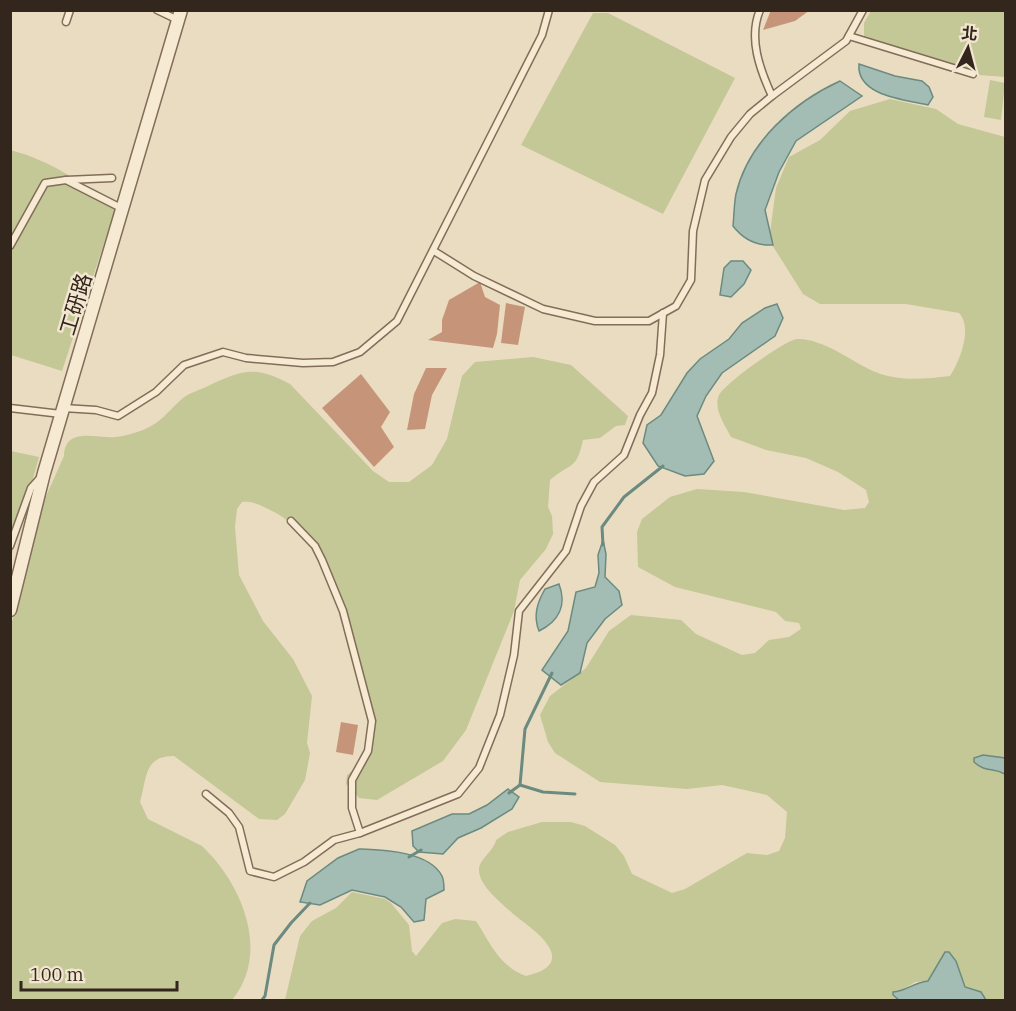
<svg xmlns="http://www.w3.org/2000/svg" width="1016" height="1011" viewBox="0 0 1016 1011" font-family="'IBM Plex Serif','Noto Sans TC',serif">
<style>
.green{fill:#c4c796}
.water{fill:#a3bdb4;stroke:#6b8a80;stroke-width:1.5}
.lines{fill:none;stroke-linecap:round;stroke-linejoin:round}
.stream{stroke:#6b8a80;stroke-width:3}
.building{fill:#c69579}
.service-casing{stroke:#826d5a;stroke-width:9}
.minor-casing{stroke:#826d5a;stroke-width:15}
.service{stroke:#f6ead3;stroke-width:6}
.minor{stroke:#f6ead3;stroke-width:12}
.labels{text-anchor:middle;dominant-baseline:central;stroke-width:5;stroke-linejoin:round;paint-order:stroke}
.street-label{font-size:21px;fill:#33261d;stroke:#f2e6d0}
</style>
<rect width="100%" height="100%" fill="#eadcc1"/>
<!-- green -->
<g class="green">
<polygon points="871,11 1005,11 1005,77 954,73 886,51 864,36 864,23"/>
<polygon points="593,13 608,13 735,78 663,214 521,145"/>
<polygon points="990,80 1005,83 1001,120 984,117"/>
<path d="M890,99L936,109L958,124L1005,137V758L983,755L982,769L999,770L1005,774V1000H986L981,992L965,987L956,961L945,953L928,981L915,982L893,996L899,1000H285L300,936L312,921L336,908L352,892L385,899L391,903L409,925L412,951L416,956L442,923L455,919L476,921C491,944 499,966 526,976C531,974 538,973 543,970C573,952 521,922 510,911C500,902 480,886 479,871C478,860 494,851 496,840L508,832L542,822H571L585,826L615,845L624,856L632,874L672,893L685,889L747,853L767,855L779,851L785,838L787,812L767,795L722,785L687,789L600,782L555,753L548,742L540,715L550,696L586,668L609,631L631,615L681,620L696,634L742,655L755,653L769,640L789,637L801,629L799,623L785,621L776,612L675,587L638,567L637,532L642,519L670,497L697,489L744,492L844,510L865,508L869,502L866,490L838,472L806,458L766,450L731,437C725,425 713,409 719,395C724,384 785,340 797,339C822,338 851,361 873,371C898,382 924,379 950,376C960,361 973,328 959,313L906,304H820L803,294L769,240L776,188L789,157L820,140L850,111Z"/>
<path d="M10,150C53,161 81,183 116,207L62,371L11,355Z"/>
<path d="M533,357L571,365L628,416L625,425L616,426L600,438L583,440C576,471 571,462 550,480L548,507L552,516L553,534L546,549L520,580L514,611L466,730L443,761L377,800L359,798L346,784L347,775L369,757L372,739C356,672 341,544 272,511C262,506 254,501 242,502L237,509L235,527L239,575L263,621L293,659L312,696L307,743L310,753L305,780L285,814L277,820L259,819L174,756C144,756 147,777 140,802L148,819L202,846C242,884 271,952 232,1000H11L10,630L39,512L64,456C65,426 97,439 116,437C125,436 135,433 143,430C161,423 169,410 183,398C189,393 200,390 208,386C242,370 255,365 290,384L373,471L389,482H409L432,465L447,439L462,376L475,362Z"/>
<polygon points="11,451 39,457 11,557"/>
</g>
<!-- water -->
<g class="water">
<path d="M859,64L895,76L922,81L929,87L933,97L928,105C906,100 856,96 859,64Z"/>
<path d="M840,81L862,96L796,141L779,172L765,210L773,245C757,246 743,239 733,226C734,216 734,204 736,194C748,142 794,102 840,81Z"/>
<polygon points="731,261 743,261 751,270 744,284 731,297 720,295 724,268"/>
<polygon points="777,304 783,318 775,336 722,373 706,396 697,416 714,461 704,474 685,476 658,466 643,443 647,425 661,415 687,373 700,359 729,339 742,323 765,308"/>
<polygon points="603,540 606,554 605,577 619,591 622,605 605,619 587,643 580,673 561,685 542,670 568,631 576,592 595,587 599,573 598,555"/>
<path d="M559,584C567,605 559,621 539,631C533,616 537,603 545,589Z"/>
<path d="M983,755L1005,758V774C992,767 986,773 974,762V758Z"/>
<polygon points="508,789 519,797 512,809 481,828 458,838 443,854 419,852 413,846 412,831 452,814 469,814 487,805"/>
<path d="M359,849C383,850 429,851 442,876C444,880 444,886 444,890L426,899L424,920L414,922L401,907L385,897L352,890L320,905L300,902L307,881L338,858Z"/>
<path d="M945,952H949L956,961L965,987L981,992L986,1000H899L893,995V992C907,991 912,983 928,981Z"/>
</g>
<g class="lines">
<!-- stream -->
<g class="stream">
<polyline points="603,545 602,527 624,497 663,466"/>
<polyline points="520,785 543,792 575,794"/>
<polyline points="509,793 520,785 525,729 552,673"/>
<polyline points="409,857 421,850"/>
<polyline points="262,1000 265,996 274,945 291,923 310,903"/>
</g>
</g>
<!-- building -->
<g class="building">
<polygon points="771,10 810,10 795,21 763,30"/>
<polygon points="480,282 485,297 500,305 497,334 493,348 428,340 442,332 442,320 449,300"/>
<polygon points="506,303 525,307 518,345 501,343"/>
<polygon points="426,368 447,368 432,395 425,429 407,430 414,394"/>
<polygon points="361,374 390,412 381,427 394,447 374,467 322,408"/>
<polygon points="341,722 358,725 353,755 336,752"/>
</g>
<g class="lines">
<defs>
<g id="service">
<polyline points="157,10 178,20"/>
<path d="M760,10C748,38 760,70 772,96"/>
<polyline points="66,22 70,10"/>
<polyline points="849,36 973,74"/>
<polyline points="66,180 112,178"/>
<polyline points="10,246 45,183 66,180 123,209"/>
<polyline points="434,251 474,276 543,309 595,321 649,321 676,306 691,280 693,231 705,180 731,137 750,114 772,96 846,41 863,10"/>
<polyline points="10,408 61,414"/>
<polyline points="63,408 96,410 118,416 156,392 184,365 223,352 246,358 303,363 333,362 360,352 397,321 542,35 549,10"/>
<polyline points="291,521 315,546 322,560 343,611 372,721 368,751 352,780 352,808 360,833 458,794 479,768 500,715 514,655 519,611 566,551 581,506 594,482 624,455 640,415 652,393 660,355 663,313"/>
<polyline points="10,546 31,488 40,478"/>
<polyline points="206,794 229,813 239,827 250,871 274,877 304,862 334,840 360,833"/>
</g>
<polyline id="minor" points="10,610 44,473 181,10"/>
</defs>
<!-- service casing -->
<use href="#service" class="service-casing"/>
<!-- minor casing -->
<use href="#minor" class="minor-casing"/>
<!-- service -->
<use href="#service" class="service"/>
<!-- minor -->
<use href="#minor" class="minor"/>
</g>
<g class="labels">
<!-- street labels -->
<g class="street-label">
<text transform="translate(75 304) rotate(-73)">工研路</text>
</g>
</g>
<!-- border -->
<rect width="1016" height="1011" fill="none" stroke="#33261d" stroke-width="24"/>
<!-- north arrow -->
<g transform="translate(968 48) rotate(6)" stroke="#f2e6d0" stroke-width="4.5" paint-order="stroke">
<path d="M0-4.5L10 22L0 15L-10 22Z" fill="#33261d"/>
<text y="-9" font-size="16" font-weight="bold" text-anchor="middle" fill="#33261d">北</text>
</g>
<!-- scale -->
<path d="M21 981v9h156v-9" fill="none" stroke="#33261d" stroke-width="3"/>
<text x="30" y="981" font-size="18" fill="#33261d" stroke="#f2e6d0" stroke-width="4.5" paint-order="stroke">100 m</text>
</svg>
